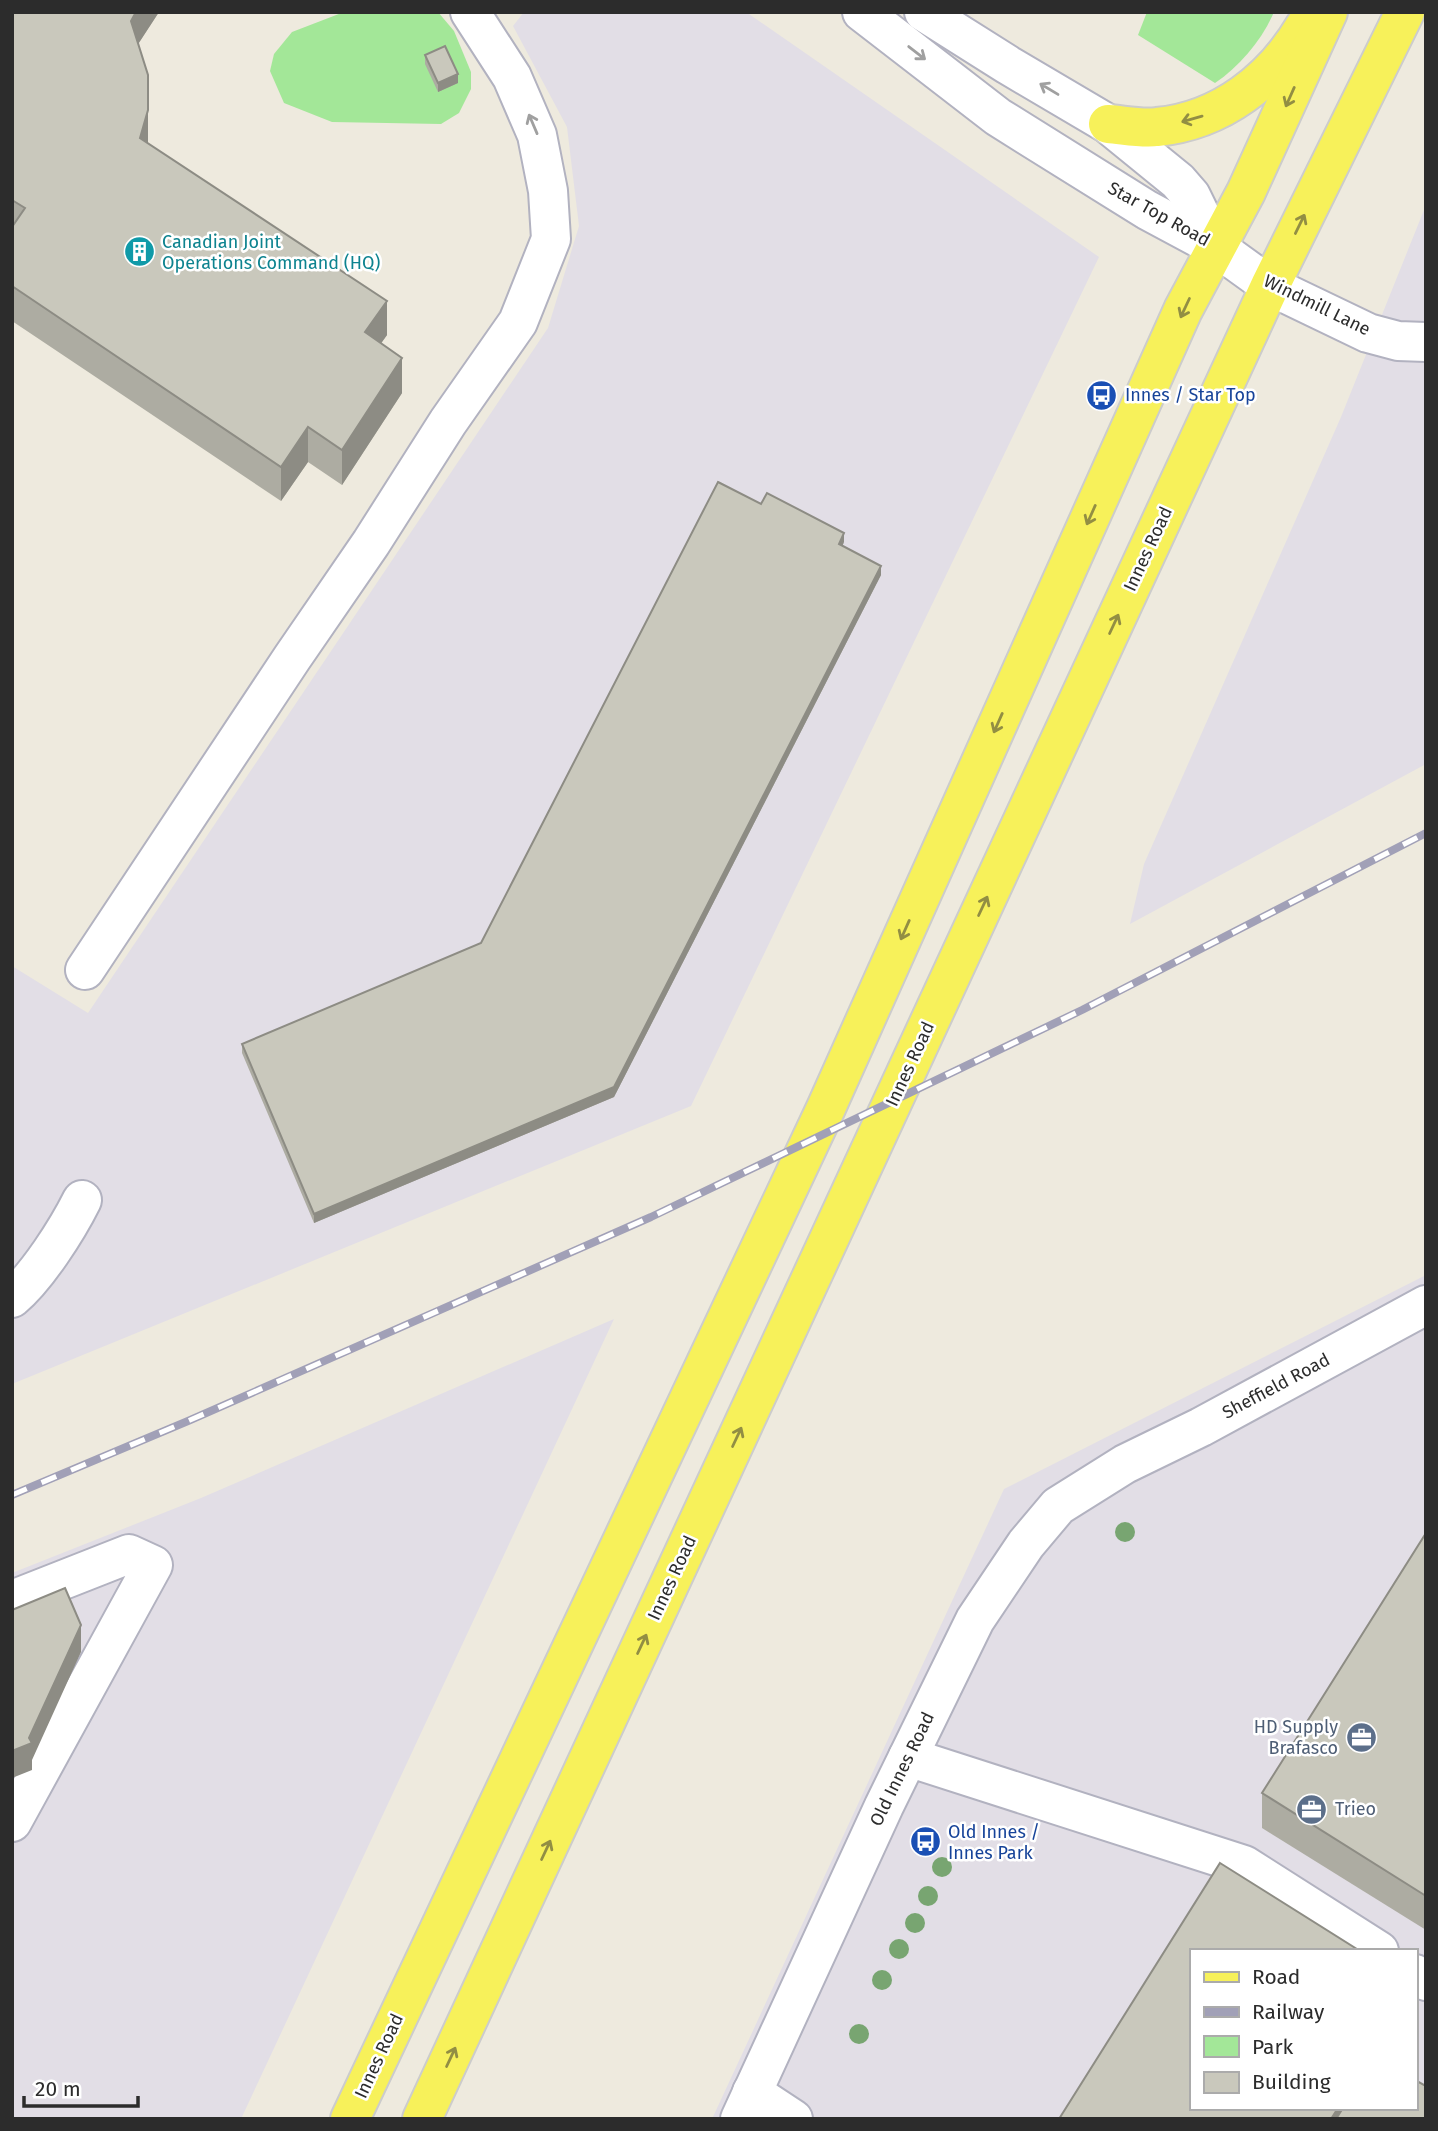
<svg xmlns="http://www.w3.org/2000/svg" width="1438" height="2131" viewBox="0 0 1438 2131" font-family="'Fira Sans',sans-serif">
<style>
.industrial{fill:#e2dee6;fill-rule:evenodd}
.green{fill:#a3e798}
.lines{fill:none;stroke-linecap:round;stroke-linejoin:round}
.minor-casing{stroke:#b2b2c0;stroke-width:42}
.major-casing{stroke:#ccc;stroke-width:42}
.minor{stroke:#fff;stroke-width:38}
.major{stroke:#f7f15a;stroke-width:38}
.rail-casing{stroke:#a1a0b7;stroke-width:8}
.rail{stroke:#fff;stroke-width:5;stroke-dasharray:16;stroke-linecap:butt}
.tree{fill:#78a571}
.wall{fill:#adaca2}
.shaded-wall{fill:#8d8c84}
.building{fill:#c9c8bc;stroke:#8d8c84;stroke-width:2}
.oneway{stroke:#a0a0a0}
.oneway2{stroke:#928e43}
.labels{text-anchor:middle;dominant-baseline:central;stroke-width:5;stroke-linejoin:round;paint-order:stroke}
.street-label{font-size:18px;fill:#2c2c2c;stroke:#fff}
.culture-label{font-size:18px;fill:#0d838f;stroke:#fff;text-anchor:start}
.transit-label{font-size:18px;fill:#164399;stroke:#fff;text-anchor:start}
.service-label{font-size:18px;fill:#4e5e75;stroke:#fff;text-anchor:end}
</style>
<rect width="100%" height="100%" fill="#eeeade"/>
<!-- industrial -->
<g class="industrial">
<polygon points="524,12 746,12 1099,257 691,1106 12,1384 12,966 88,1013 548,328 579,226 567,127 513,26"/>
<polygon points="1426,205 1426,764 1130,924 1144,864 1341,417"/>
<path d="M1426,1275V2119H712L1004,1489ZM1191,1951H1415V2108H1191Z"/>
<polygon points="614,1319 241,2119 12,2119 12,1573 201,1498"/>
</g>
<!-- green -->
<g class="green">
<polygon points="344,12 438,12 454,31 471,72 471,89 459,113 441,124 332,122 284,103 270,71 274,54 292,32"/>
<path d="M1147,12H1274C1262,40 1240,66 1215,83L1138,35Z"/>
</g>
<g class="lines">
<defs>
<g id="minor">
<polyline points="862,12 998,117 1147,210 1216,247 1270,286 1368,333 1398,341 1426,342"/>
<polyline points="924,12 1008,65 1108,124 1178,181 1191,196 1216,247"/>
<polyline points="85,970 292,658 371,543 448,422 518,322 551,239 548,191 537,135 512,77 470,12"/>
<path d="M12,1298C37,1277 67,1230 82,1200"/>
<polyline points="12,1600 129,1554 153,1565 12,1822"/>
<polyline points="908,1757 1244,1865 1379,1951"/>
<polyline points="1415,1974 1426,1981"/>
<polyline points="752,2092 793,2119"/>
<polyline points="740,2119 884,1806 975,1620 1026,1544 1058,1506 1125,1464 1201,1427 1426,1305"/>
</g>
<g id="major">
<path d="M1108,124C1123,125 1141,129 1157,127C1221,121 1273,80 1305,26"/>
<polyline points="350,2119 826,1108 1183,310 1246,192 1328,12"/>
<polyline points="422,2119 1270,286 1405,12"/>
</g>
</defs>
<!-- minor casing -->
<use href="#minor" class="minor-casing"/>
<!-- major casing -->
<use href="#major" class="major-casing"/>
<!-- minor -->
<use href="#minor" class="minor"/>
<!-- major -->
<use href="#major" class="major"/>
<defs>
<polyline id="rail" points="12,1495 188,1421 651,1217 1082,1010 1426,833"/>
</defs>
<!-- rail casing -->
<use href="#rail" class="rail-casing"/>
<!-- rail -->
<use href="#rail" class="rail"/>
</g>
<!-- trees -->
<g class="tree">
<circle cx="1125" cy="1532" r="10"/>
<circle cx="942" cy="1867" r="10"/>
<circle cx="928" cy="1896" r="10"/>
<circle cx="915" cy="1923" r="10"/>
<circle cx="899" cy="1949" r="10"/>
<circle cx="882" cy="1980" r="10"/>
<circle cx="859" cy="2034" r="10"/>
</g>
<!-- wall -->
<g class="wall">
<polygon points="12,12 159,12 138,44 148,143 387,335 381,343 402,393 342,485 308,462 281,501 12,321"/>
<polygon points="425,55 458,83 438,92 425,64"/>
<polygon points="844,542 842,546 881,575 614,1097 314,1223 242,1053 242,1044 481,943"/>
<polygon points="1426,1533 1426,1930 1262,1828 1262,1793"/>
</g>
<!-- shaded-wall -->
<g class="shaded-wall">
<polygon points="136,12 159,12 131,55 131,21"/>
<polygon points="458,74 458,83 438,92 438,83"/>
<polygon points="148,75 148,144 140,138"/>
<polygon points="387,301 387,335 365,366 365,332"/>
<polygon points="402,358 402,393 342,485 342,450"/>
<polygon points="308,427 308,462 281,501 281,467"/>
<polygon points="844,533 844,542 839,554 839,544"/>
<polygon points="881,566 881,575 614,1097 314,1223 314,1214"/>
<polygon points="81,1625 81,1652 32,1760 32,1770 12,1778 12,1751 29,1738"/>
<polygon points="1338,2108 1359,2108 1353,2119 1331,2119"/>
</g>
<!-- building -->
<g class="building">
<polygon points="12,12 136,12 131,21 148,75 148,110 140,138 387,301 365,332 402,358 342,450 308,427 281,467 12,286 12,227 25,208 12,200"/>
<polygon points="445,46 458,74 438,83 425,55"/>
<polygon points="718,482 761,504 767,493 844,533 839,544 881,566 614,1087 314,1214 242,1044 481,943"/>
<polygon points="1426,1533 1426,1896 1262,1793"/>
<polygon points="65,1588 81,1625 29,1738 32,1743 12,1751 12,1610"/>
<polygon points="1220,1863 1360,1951 1191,1951 1191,2108 1338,2108 1331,2119 1059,2119"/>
<polygon points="1415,2080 1426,2086 1426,2119 1336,2119 1343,2108 1415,2108"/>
</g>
<!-- one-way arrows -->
<defs><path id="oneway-shaft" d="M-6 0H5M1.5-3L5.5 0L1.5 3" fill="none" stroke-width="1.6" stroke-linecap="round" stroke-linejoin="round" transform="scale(1.75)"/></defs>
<g class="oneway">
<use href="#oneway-shaft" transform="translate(917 53) rotate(38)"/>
<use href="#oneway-shaft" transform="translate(1049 89) rotate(-149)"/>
<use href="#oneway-shaft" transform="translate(533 124) rotate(-113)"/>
</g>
<g class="oneway2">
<use href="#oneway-shaft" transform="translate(1290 97) rotate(114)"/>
<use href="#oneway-shaft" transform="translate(1192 119) rotate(164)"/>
<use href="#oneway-shaft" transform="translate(1300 224) rotate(-64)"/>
<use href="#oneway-shaft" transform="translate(1185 308) rotate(115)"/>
<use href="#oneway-shaft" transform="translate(1091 515) rotate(114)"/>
<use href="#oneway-shaft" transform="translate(1114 624) rotate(-65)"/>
<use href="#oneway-shaft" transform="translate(998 723) rotate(114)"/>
<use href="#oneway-shaft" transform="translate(983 906) rotate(-65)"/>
<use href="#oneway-shaft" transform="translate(905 930) rotate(114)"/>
<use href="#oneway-shaft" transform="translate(737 1437) rotate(-65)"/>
<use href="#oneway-shaft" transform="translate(642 1644) rotate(-65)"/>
<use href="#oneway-shaft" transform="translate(546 1850) rotate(-65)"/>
<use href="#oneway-shaft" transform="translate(451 2057) rotate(-65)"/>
</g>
<!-- icons -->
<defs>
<symbol id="building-disc" viewBox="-11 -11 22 22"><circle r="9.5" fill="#0f9aa8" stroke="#fff"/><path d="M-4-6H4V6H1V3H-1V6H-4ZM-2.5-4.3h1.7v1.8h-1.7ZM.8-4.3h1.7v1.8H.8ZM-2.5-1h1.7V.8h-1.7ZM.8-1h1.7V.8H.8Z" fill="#fff"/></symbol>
<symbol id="bus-disc" viewBox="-11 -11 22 22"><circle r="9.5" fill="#1a4fb4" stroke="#fff"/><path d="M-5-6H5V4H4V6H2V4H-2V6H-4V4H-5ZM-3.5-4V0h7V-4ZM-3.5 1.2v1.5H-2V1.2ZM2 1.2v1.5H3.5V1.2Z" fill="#fff"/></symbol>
<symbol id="office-disc" viewBox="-11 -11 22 22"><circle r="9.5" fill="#5c6f8a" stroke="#fff"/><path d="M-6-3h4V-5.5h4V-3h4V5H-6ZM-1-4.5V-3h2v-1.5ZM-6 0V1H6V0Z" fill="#fff"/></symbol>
</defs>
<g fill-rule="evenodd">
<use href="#building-disc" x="122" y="234" width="35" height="35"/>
<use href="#bus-disc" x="1084" y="378" width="35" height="35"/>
<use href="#office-disc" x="1344" y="1720" width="35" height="35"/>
<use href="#office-disc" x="1294" y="1792" width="35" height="35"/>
<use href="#bus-disc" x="908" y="1824" width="35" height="35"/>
</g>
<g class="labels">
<!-- street labels -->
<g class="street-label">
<text transform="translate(1159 214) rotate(29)">Star Top Road</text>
<text transform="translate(1317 305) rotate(26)">Windmill Lane</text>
<text transform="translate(1148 549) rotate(-65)">Innes Road</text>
<text transform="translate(910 1064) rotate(-65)">Innes Road</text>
<text transform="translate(1276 1386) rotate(-28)">Sheffield Road</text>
<text transform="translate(672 1578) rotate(-65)">Innes Road</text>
<text transform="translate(902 1769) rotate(-64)">Old Innes Road</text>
<text transform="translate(379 2056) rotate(-65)">Innes Road</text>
</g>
<!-- culture labels -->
<g class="culture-label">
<text x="162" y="242">Canadian Joint<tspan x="162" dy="21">Operations Command (HQ)</tspan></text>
</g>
<!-- transit labels -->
<g class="transit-label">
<text x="1125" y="395">Innes / Star Top</text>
<text x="948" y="1832">Old Innes /<tspan x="948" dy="21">Innes Park</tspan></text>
</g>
<!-- service labels -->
<g class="service-label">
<text x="1338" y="1727">HD Supply<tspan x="1338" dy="21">Brafasco</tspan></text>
<text x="1335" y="1809" text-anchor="start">Trieo</text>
</g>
</g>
<!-- border -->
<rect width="1438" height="2131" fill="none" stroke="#2c2c2c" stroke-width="28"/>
<!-- legend -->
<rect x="1190" y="1949" width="228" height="161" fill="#ffffff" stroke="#ababab" stroke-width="2"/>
<rect x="1204" y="1972" width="35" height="10" fill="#f7f15a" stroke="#ababab" stroke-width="2"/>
<text x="1252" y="1984" font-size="21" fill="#2c2c2c">Road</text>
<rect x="1204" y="2007" width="35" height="10" fill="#a1a0b7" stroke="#ababab" stroke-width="2"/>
<text x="1252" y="2019" font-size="21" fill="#2c2c2c">Railway</text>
<rect x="1204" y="2036" width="35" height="21" fill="#a3e798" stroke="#ababab" stroke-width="2"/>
<text x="1252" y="2054" font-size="21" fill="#2c2c2c">Park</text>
<rect x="1204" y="2072" width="35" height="21" fill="#c9c8bc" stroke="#ababab" stroke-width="2"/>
<text x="1252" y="2089" font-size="21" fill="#2c2c2c">Building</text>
<!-- scale -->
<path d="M24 2096v10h114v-10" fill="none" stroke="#2c2c2c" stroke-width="3.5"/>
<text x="35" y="2096" font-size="21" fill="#2c2c2c" stroke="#ffffff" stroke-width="5" paint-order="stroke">20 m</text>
</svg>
